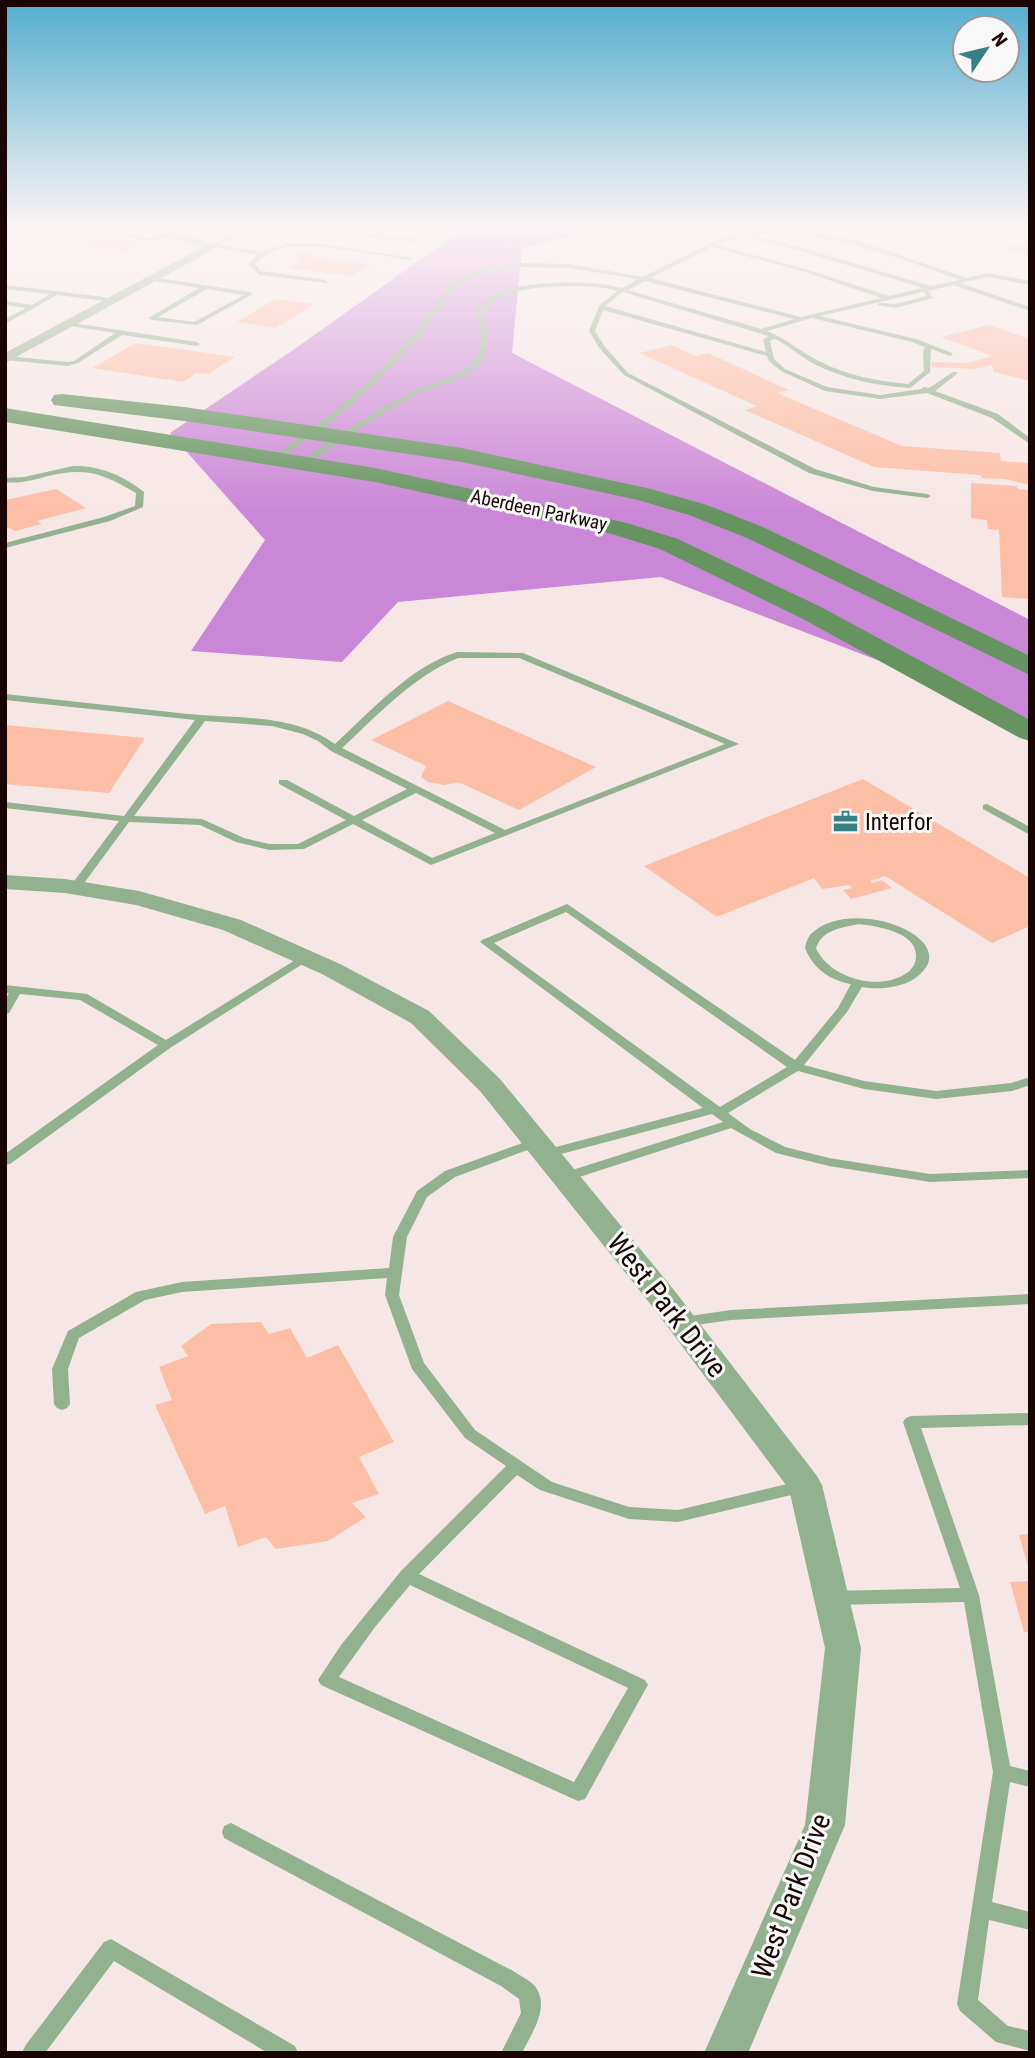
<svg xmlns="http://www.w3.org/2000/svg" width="1035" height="2058" viewBox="0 0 1035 2058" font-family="'Roboto Condensed',sans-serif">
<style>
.forest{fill:#cb87d7}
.building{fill:#fdbea6}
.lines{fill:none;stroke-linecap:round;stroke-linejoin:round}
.lane{fill:#92b18e;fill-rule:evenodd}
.street{fill:#92b18e;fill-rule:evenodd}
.secondary{fill:#669460;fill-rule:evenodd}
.labels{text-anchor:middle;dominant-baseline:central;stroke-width:6;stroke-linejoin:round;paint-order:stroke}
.far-street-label{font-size:19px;fill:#1a0505;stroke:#f8f8f8}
.poi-label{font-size:23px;fill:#1a0505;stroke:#f8f8f8;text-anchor:start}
.near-street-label{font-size:28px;fill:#1a0505;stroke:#f8f8f8}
</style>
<rect width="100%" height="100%" fill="#f6e7e6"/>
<!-- forest -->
<polygon class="forest" points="470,224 620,224 522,248 512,353 1030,620 1030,734 937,683 661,577 398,602 342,662 191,651 265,540 170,433 299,346"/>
<!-- building -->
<g class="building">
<polygon points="319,224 362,224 345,232 313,227"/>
<polygon points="930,224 975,224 978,230 942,229"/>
<polygon points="978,232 1005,240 991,244 965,236"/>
<polygon points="97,235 139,241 132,245 138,245 127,251 78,244"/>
<polygon points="1023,242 1030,242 1030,255 1010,253 1006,246 1025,246"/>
<polygon points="310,252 318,258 370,264 352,276 287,268 302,260 292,254"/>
<polygon points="275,299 314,304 276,328 237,322"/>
<polygon points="989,325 1030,339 1030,381 994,372 992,365 975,369 932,367 931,362 967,363 992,356 941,337"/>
<polygon points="136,343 235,357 208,374 197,373 183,382 92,368"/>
<polygon points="671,345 696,356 708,353 789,390 777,393 902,446 1000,453 1001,461 1030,463 1030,485 1005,479 982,478 980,475 874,467 745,410 757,406 639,353"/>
<polygon points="971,483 1017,486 1018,489 1030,490 1030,599 1002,597 999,530 988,529 987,520 971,518"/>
<polygon points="56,489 86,508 37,521 42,524 15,531 10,528 5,529 5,500"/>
<polygon points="448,701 596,767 519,810 458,782 445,785 428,782 421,777 426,766 371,740"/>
<polygon points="5,725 145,738 109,793 5,784"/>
<polygon points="863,779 1030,878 1030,926 992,943 885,876 870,881 872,883 882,880 892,888 851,899 843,890 852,888 850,885 822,889 814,878 717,917 644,866"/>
<polygon points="261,1322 269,1334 290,1328 307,1358 338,1345 394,1442 359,1457 379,1494 352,1503 366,1517 328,1541 276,1549 266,1537 238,1547 225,1506 205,1514 155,1405 172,1400 159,1367 188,1356 181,1346 211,1324"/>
<polygon points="1030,1534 1030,1570 1029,1570 1019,1535"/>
<polygon points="1030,1581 1030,1632 1024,1632 1010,1582"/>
</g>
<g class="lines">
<!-- lane -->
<g class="lane">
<polygon points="183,224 191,224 154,242 73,229 76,227 153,238"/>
<path d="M245,224H252L219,245L261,252L287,243L322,244L413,258L410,260C375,255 322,243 289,247C276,248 264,255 255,264L261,271L326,280L328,283L259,275L249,264L257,255L211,246Z"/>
<polygon points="254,224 276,224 375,235 392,224 399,224 382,236 411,238 434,224 442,224 412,242"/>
<path d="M767,229L796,230L855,240L967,278L988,273L1030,281V285L988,277L960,283L1030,307V311L953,285L928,291L933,298L896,308L877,305L880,303L896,304L927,296L923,292L820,316L916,339L952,353L953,354L950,356L931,349L930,372L910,388C877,386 844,379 814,364C801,357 790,347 777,340L774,339L770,341L774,359L785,369L827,387L880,395L921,389L924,387L929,388L953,372H957V374L935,391L998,414L1030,438V444L992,418L927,393L880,399L825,391L781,371L769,361L767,356L603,310L595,331L605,347L628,373L815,469L874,487L927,494L931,496L927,498L873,491L809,473L624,375L600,349L589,331L599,306L617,291C593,283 533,285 508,294C497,298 489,304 482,313C488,331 491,349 479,364C464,382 436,385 416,395C378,415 342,439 307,465H301V461C335,437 370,414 407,394C428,383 460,379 475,360C485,346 481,328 476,313C483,302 493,294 506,290C535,281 593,280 622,288L638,279L569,268L521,267L482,273L452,290L420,336L372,386L327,425L278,460L271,458L321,422L367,383L415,333L448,288L478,270L521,263L569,264L643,277L717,240L739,233ZM767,233C835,234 897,257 960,280L931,286L783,242L752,236L749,238L780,245L923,288L889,296L809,270L717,245L740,237ZM712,247L805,272L881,298L801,317L650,278ZM645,281L794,319L761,329L628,290ZM623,292L768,336L763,340L766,352L605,306ZM812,318L912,342L925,347L923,352L924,371L908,384C877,381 847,376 819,361C801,352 787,339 767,331Z"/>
<path d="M151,277L250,292L253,294L197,325L152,320L149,318L150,317L199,288L149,280ZM207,289L244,295L194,322L158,317Z"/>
<polygon points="5,285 112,298 115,300 112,302 57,295 5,324 5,319 26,308 5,305 5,301 32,305 50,294 5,289"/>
<polygon points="66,322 197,342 200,344 197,346 122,335 78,363 68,366 5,360 5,356 68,362 74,361 115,333 64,325 63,324"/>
<path d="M73,466C99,465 124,476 144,492L143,507L110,521L5,548V543L104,517L135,506L136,493C103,474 87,467 48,476C34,480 20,484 5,482V478L24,477Z"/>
<path d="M457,652L523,653L739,744L431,865L353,824L304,849L269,850L236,842L200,825L129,822L79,890L75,891L69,888L119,821L5,808V802L124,816L195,720L5,700V694C66,701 127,707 188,714C238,719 292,713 335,744C370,712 411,666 457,652ZM458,658H519L725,744L505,830L342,748C377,716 413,676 458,658ZM205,721L272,726L303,734L318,741L331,751L407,789L354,816L287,780H279V784L346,820L298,844H269L244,838L202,819L134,816ZM416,793L495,833L432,858L362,820Z"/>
<polygon points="987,804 1030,827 1030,835 983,809 983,805"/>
<path d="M567,904L795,1060L838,1008L851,984C829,980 813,968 805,948C806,943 808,936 812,933C853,894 971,940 914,979C900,988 878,990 862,987L847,1012L804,1065L864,1081L936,1091L1011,1083L1030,1077V1085L1012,1091L936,1099L864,1089L798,1071L728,1113L750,1129L785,1147L829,1158L930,1174L1030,1170V1178L930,1182L829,1166L776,1153L731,1128L570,1180H560L558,1177L560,1174L723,1122L712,1114L546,1158L541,1157L539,1154L541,1151L703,1108L480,942L482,940ZM566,912L787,1067L720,1107L494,943ZM859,924C876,926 917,932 916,956C916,964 912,970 905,974C878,992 828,977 816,948C823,929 841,928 859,924Z"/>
<polygon points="305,954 309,956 311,958 309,960 170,1048 10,1164 5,1165 5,1154 158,1045 80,1000 20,994 9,1013 5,1014 5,1000 9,993 5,993 5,985 87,994 166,1040"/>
<path d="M536,1138L543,1142L541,1145L455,1177L427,1197L407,1237L399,1295L424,1363L475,1430L552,1482L629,1507L678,1510L804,1480L810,1482L812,1486L810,1490L804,1492L678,1522L629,1519L540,1490L517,1475L419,1574L645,1680L648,1685L645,1690L585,1799L578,1801L321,1685L318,1680L341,1645L401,1571L506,1466L465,1438L412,1369L385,1295L387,1278L182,1292L145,1300L79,1338L68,1369L70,1404L67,1408L62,1410L57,1408L54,1404L52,1369L68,1331L136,1292L182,1282L389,1268L393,1237L417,1191L445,1171ZM410,1585L628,1688L574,1782L339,1677L375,1627Z"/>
<polygon points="1030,1294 1030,1304 731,1320 683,1327 678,1326 676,1322 678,1318 683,1317 731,1310"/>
<polygon points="1030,1413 1030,1425 921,1428 979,1595 1010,1766 1030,1771 1030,1787 1010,1782 992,1902 1030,1912 1030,1930 989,1920 978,2000 1008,2026 1030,2031 1030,2051 996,2042 960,2011 957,2004 993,1772 964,1602 832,1605 826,1603 824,1598 826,1593 832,1591 960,1588 903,1422 906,1418 911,1416"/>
<path d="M231,1823L515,1972C522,1977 533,1982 537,1989C549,2010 531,2034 522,2053H501L521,2013L519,1999L501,1986L224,1838L222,1832L224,1826Z"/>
<polygon points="111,1939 295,2046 298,2053 268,2053 114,1961 45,2053 22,2053 25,2046 104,1942"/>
</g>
<!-- street -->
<g class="street">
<polygon points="111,224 162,227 220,246 5,363 5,353 203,247"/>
<polygon points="1004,224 1019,224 1017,227 1030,229 1030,237 1003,231 1001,228"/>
<polygon points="5,875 65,879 139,891 241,920 340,964 429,1011 500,1079 674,1290 817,1476 822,1485 861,1648 845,1825 748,2053 704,2053 805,1825 825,1648 789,1489 652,1306 480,1091 411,1023 322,974 223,930 136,905 65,893 5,889"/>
</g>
<!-- secondary -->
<g class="secondary">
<polygon points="62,394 184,407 462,448 651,489 707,505 765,528 1030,656 1030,675 747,538 689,515 638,500 462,462 184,421 54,405 51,400 54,395"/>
<polygon points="5,408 375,468 627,523 678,539 821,607 1030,720 1030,741 1020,738 803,619 660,549 612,534 375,482 5,422"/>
</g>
</g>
<!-- sky -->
<linearGradient id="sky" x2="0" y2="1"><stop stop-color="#53adcf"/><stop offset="0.44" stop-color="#fbf4f4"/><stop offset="1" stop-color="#fbf4f4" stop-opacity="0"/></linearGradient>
<rect width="1035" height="512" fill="url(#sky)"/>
<!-- icons -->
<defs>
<symbol id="office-bare" viewBox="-9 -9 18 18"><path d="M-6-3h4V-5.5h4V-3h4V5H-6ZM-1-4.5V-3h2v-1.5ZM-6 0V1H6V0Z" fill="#388086" stroke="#f8f8f8" stroke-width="2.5" paint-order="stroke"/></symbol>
</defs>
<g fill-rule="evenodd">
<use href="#office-bare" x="828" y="804" width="35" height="35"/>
</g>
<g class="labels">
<!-- far-street labels -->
<g class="far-street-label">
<text transform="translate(539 510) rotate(12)">Aberdeen Parkway</text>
</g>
<!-- poi labels -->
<g class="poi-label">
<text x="865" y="822">Interfor</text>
</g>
<!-- near-street labels -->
<g class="near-street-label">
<text transform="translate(667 1305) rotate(52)">West Park Drive</text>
<text transform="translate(791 1896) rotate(-69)">West Park Drive</text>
</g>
</g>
<!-- border -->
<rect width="1035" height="2058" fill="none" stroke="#1a0505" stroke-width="14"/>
<!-- north arrow -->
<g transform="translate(986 49) rotate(55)"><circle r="33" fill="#f8f8f8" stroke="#9f9797" stroke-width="2"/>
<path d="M0-5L12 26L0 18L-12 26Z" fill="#388086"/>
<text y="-10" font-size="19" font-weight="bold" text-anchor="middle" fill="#1a0505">N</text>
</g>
</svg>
